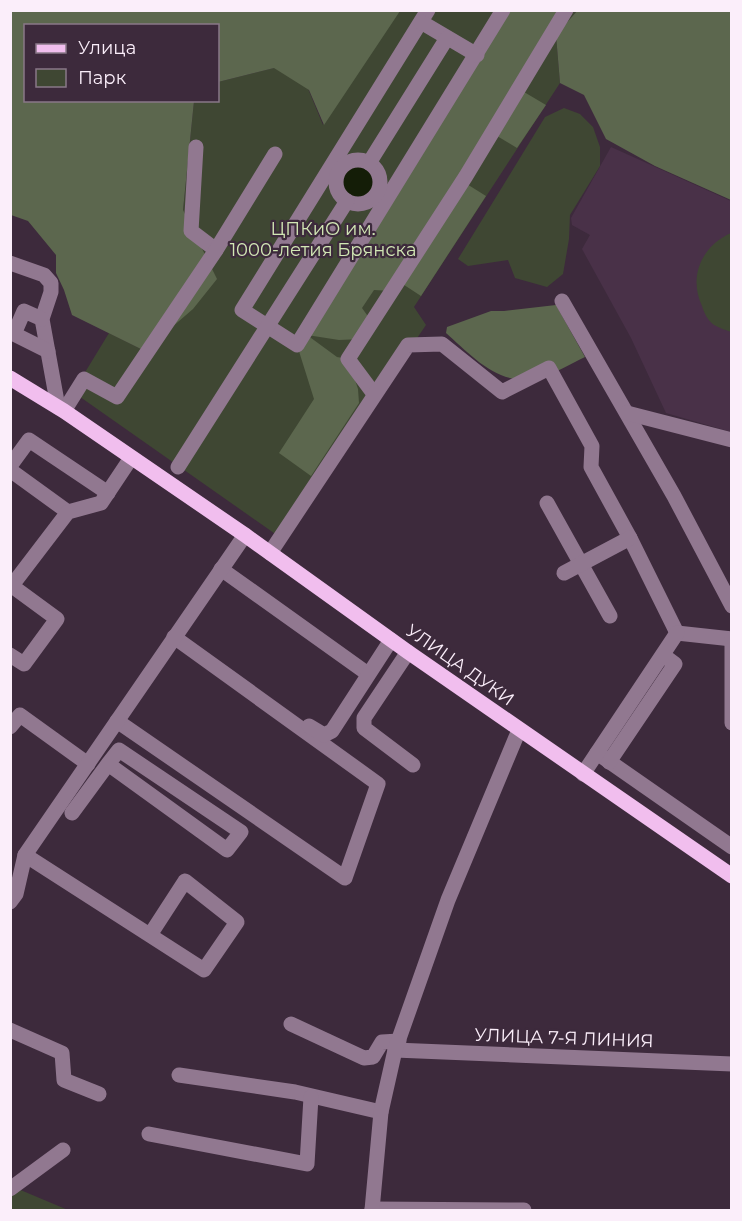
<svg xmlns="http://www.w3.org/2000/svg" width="742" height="1221" viewBox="0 0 742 1221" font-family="Montserrat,sans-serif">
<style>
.built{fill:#493148}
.green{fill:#3f4733}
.forest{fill:#5c674e}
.water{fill:#141d07}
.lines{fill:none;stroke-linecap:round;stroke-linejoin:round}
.minor{stroke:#917890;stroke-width:15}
.major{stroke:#f1beee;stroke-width:15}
.labels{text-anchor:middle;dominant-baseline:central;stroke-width:4.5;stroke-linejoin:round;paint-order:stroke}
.park-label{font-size:18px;fill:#d1e7b4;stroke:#3d2a3c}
.street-label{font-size:18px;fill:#fbeefa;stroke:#3d2a3c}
</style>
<rect width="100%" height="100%" fill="#3d2a3c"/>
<!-- built -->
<polygon class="built" points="611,147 731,201 731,432 666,413 631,338 582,249 590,235 572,225 571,218"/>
<!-- green -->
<g class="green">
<polygon points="399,11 577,11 556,35 560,83 414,307 426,325 281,538 73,392 109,333 149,353 183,210 194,101 218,100 218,82 297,62 323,125"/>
<polygon points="564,108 580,114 593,127 600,147 600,166 570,215 569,239 563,274 547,287 515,278 508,260 468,266 458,259 545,117"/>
<path d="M731,233H732L731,332C726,330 719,328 714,325C708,321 704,313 702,306C688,276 702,246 731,233Z"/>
<polygon points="11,1186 68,1210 11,1210"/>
</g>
<!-- forest -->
<g class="forest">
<polygon points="11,11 400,11 324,125 309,90 274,68 218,82 218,26 26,26 26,100 194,101 183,210 217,279 193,309 164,334 149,353 72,315 64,290 56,273 56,255 28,221 11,215"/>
<polygon points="502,11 559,11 462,181 486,196 421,296 398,281 392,291 374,290 362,308 372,322 361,339 339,340 307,335 337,357 348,359 358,389 359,403 311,476 279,453 314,399 297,345"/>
<polygon points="577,11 731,11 731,200 655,166 606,139 584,95 560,83 556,35"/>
<polygon points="519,89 546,105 517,148 492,133"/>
<path d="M556,305L585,357C570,364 554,374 538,378C500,388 472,356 446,333L447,327L491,311H504Z"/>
</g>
<!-- water -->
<circle class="water" cx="358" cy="182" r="16"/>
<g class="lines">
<!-- minor -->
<g class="minor">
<polyline points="428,10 242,310 297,345 503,10"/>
<polyline points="421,22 477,55"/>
<polyline points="196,147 191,231 216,250"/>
<circle cx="358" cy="182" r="22"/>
<polyline points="369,163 447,38"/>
<polyline points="10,263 44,275 51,283 51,292 42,319 58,407"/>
<polyline points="562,301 674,496 732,606"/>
<polyline points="42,319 24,311 14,334 48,351"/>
<polyline points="374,394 348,359 466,176 566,10"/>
<polyline points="64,411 84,379 117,397 216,250 275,154"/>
<polyline points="627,413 732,440"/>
<polyline points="10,466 29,440 108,493"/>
<polyline points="178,467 347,201"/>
<polyline points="10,470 68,512"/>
<polyline points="547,503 610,616"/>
<polyline points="270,553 408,345 442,344 502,392 549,368 592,446 591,467 630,538 677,633"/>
<polyline points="221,569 368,674"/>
<polyline points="564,573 630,538"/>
<polyline points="10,588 68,512 101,503 131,458"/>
<polyline points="677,633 732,639"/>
<polyline points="732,639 732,723"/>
<polyline points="408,652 364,718 364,728 413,765"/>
<polyline points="10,655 24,664 57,619 12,586"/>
<polyline points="117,721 345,878 378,784 174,637"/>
<polyline points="309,726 324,735 332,731 391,640"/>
<polyline points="10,727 20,715 88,764"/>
<polyline points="597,753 732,847"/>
<polyline points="609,762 675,664 663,655"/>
<polyline points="583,774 677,633"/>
<polyline points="72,813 108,764 227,850 241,832 119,750 108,764"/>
<polyline points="25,855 204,970 237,922 185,881 150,935"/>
<polyline points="10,902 16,894 25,855 245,535"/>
<polyline points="291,1024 364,1058 373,1057 382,1042 399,1041"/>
<polyline points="10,1030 62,1053 64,1080 99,1094"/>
<polyline points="395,1050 732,1064"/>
<polyline points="179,1075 295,1092 381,1112"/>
<polyline points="149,1134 307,1164 311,1097"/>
<polyline points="10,1189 63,1150"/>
<polyline points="372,1209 524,1210"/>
<polyline points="372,1210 381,1112 395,1050 448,900 519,730"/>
</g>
<!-- major -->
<polyline class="major" points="10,378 64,411 245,535 408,652 732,876"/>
</g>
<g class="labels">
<!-- park labels -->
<g class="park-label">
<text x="323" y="229">ЦПКиО им.<tspan x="323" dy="21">1000-летия Брянска</tspan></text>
</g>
<!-- street labels -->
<g class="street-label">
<text transform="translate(460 665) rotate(35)">УЛИЦА ДУКИ</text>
<text transform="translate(564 1038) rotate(2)">УЛИЦА 7-Я ЛИНИЯ</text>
</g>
</g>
<!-- border -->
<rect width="742" height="1221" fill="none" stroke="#fbeefa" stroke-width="24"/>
<!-- legend -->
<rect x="24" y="24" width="195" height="78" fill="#3d2a3c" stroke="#897888" stroke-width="1.5"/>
<rect x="36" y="44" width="30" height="9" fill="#f1beee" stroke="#897888" stroke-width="1.5"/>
<text x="78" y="54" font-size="18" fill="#fbeefa">Улица</text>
<rect x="36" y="69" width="30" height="18" fill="#3f4733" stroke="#897888" stroke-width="1.5"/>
<text x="78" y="84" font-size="18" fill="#fbeefa">Парк</text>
</svg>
